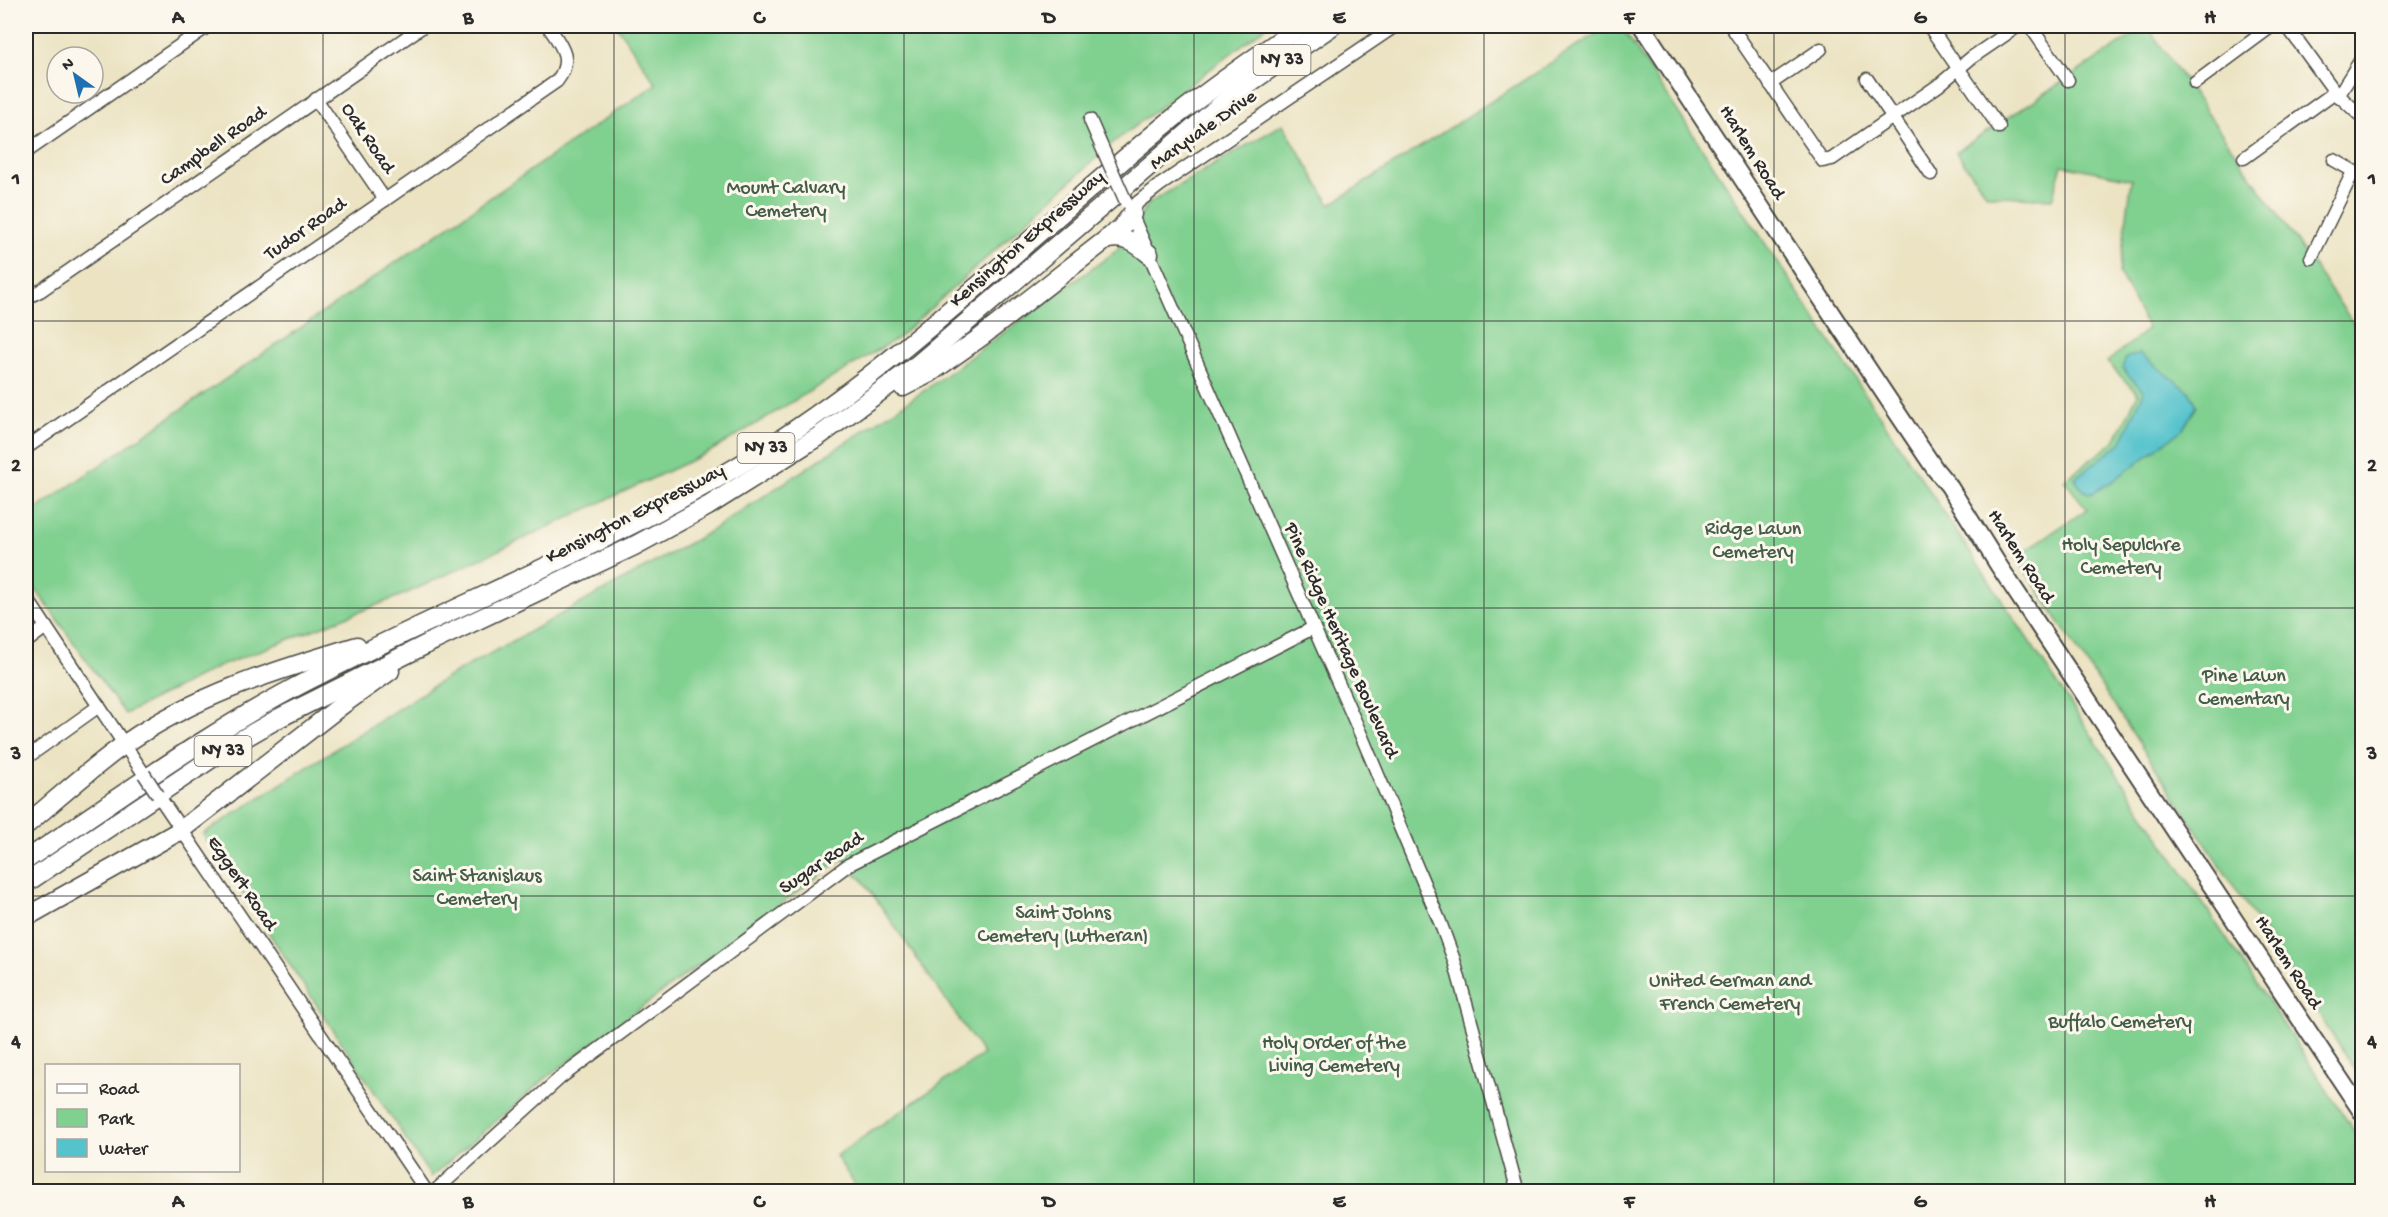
<svg xmlns="http://www.w3.org/2000/svg" width="2388" height="1217" viewBox="0 0 2388 1217" font-family="'Gochi Hand',sans-serif">
<style>
.green{fill:#80d090;stroke:#567e5e;stroke-width:1.5}
.water{fill:#55c3cc;stroke:#40777c;stroke-width:1.5}
.lines{fill:none;stroke-linecap:round;stroke-linejoin:round}
.minor-casing{stroke:#484742;stroke-width:15}
.major-casing{stroke:#484742;stroke-width:20}
.highway-casing{stroke:#484742;stroke-width:21}
.minor{stroke:#fff;stroke-width:12}
.major{stroke:#fff;stroke-width:16}
.highway{stroke:#fff;stroke-width:18}
.minor-bridge-casing{stroke:#484742;stroke-width:15;stroke-linecap:butt}
.minor-bridge{stroke:#fff;stroke-width:12}
.grid{fill:none;stroke:#2b2b2b;stroke-width:1.5;stroke-opacity:0.55}
.labels{text-anchor:middle;dominant-baseline:central;stroke-width:6;stroke-linejoin:round;paint-order:stroke}
.shield{fill:#fbf7ec;stroke:#696865;stroke-width:1.5}
.shield-label{font-size:18px;font-weight:bold;fill:#2b2b2b}
.street-label{font-size:20px;fill:#2b2b2b;stroke:#fbf7ec}
.park-label{font-size:20px;fill:#445d49;stroke:#fbf7ec}
.neatline{fill:none;stroke:#2b2b2b;stroke-width:2}
.grid-label{font-size:20px;text-anchor:middle;font-weight:bold;fill:#2b2b2b}
</style>
<rect width="100%" height="100%" fill="#fbf7ec"/>
<filter id="ink" filterUnits="userSpaceOnUse"><feTurbulence type="fractalNoise" baseFrequency=".0167" numOctaves="2"/><feDisplacementMap in="SourceGraphic" scale="12" xChannelSelector="R" yChannelSelector="G"/><feConvolveMatrix kernelMatrix="1 2 1 2 8 2 1 2 1" color-interpolation-filters="sRGB"/></filter>
<filter id="wash" filterUnits="userSpaceOnUse"><feTurbulence type="fractalNoise" baseFrequency=".008" numOctaves="4" result="noise"/><feDisplacementMap in="SourceGraphic" scale="24" xChannelSelector="R" yChannelSelector="G"/><feGaussianBlur stdDeviation="1.35" result="paint"/><feColorMatrix in="noise" values="0 0 0 0 0 0 0 0 0 0 0 0 0 0 0 0 0 1.4 0 .05"/><feComposite in="paint" operator="in"/></filter>
<g filter="url(#wash)">
<rect width="100%" height="100%" fill="#ebe3c2"/>
<!-- green -->
<g class="green">
<polygon points="617,26 1267,26 1114,142 898,338 711,451 405,594 218,667 125,714 26,576 26,516 656,84"/>
<polygon points="1608,26 1621,26 2362,1143 2362,1191 859,1191 836,1156 983,1054 862,879 855,875 843,858 545,1079 431,1177 203,834 446,678 711,531 918,395 1116,251 1149,203 1283,124 1330,205"/>
<polygon points="2147,26 2356,327 2362,323 2362,1080 2016,557 2087,509 2064,480 2115,441 2138,394 2107,362 2148,329 2119,273 2132,179 2062,165 2052,199 1987,195 1956,152"/>
</g>
<!-- water -->
<polygon class="water" points="2139,353 2190,392 2197,406 2183,429 2110,483 2090,494 2081,488 2075,478 2121,443 2144,392 2122,368 2126,358"/>
</g>
<g filter="url(#ink)">
<g class="lines">
<defs>
<g id="minor">
<polyline points="1731,26 1823,161 1832,159 1939,85 1971,58 2018,26"/>
<polyline points="1929,26 1999,127"/>
<polyline points="2030,26 2068,80"/>
<polyline points="2287,26 2335,92 2362,117"/>
<polyline points="1867,79 1931,174"/>
<polyline points="2195,83 2272,26"/>
<polyline points="1770,84 1821,49"/>
<polyline points="2338,96 2362,58"/>
<polyline points="316,99 385,200"/>
<polyline points="1090,120 1104,152"/>
<polyline points="26,152 208,26"/>
<polyline points="2244,158 2335,92"/>
<polyline points="2334,160 2362,176"/>
<polyline points="1130,211 1362,737 1440,922 1454,960 1518,1192"/>
<polyline points="1132,214 1137,203 1160,185 1395,26"/>
<polyline points="2311,258 2353,172"/>
<polyline points="26,298 40,291 423,26"/>
<path d="M26,448L557,81C574,59 561,45 548,26"/>
<polyline points="26,597 144,774"/>
<polyline points="26,642 46,627"/>
<polyline points="26,758 99,706"/>
<polyline points="158,795 427,1192"/>
<polyline points="434,1192 560,1078 848,865 1313,628"/>
</g>
<path id="major" d="M1642,26C1739,174 1836,322 1935,469L1949,486L1999,566L2362,1112"/>
<g id="highway">
<path d="M1107,239C1126,236 1135,242 1149,254"/>
<polyline points="903,387 930,373 981,337 1121,228 1132,214"/>
<path d="M26,825C58,798 91,768 125,744C195,695 277,670 357,646"/>
<path d="M26,860C119,798 211,730 311,679C462,601 621,541 764,450C914,355 1038,227 1176,116C1217,84 1258,55 1301,26"/>
<polyline points="26,883 227,748 279,718 433,641 634,546 708,506 819,436 918,364 1232,95 1332,26"/>
<polyline points="26,917 181,830 342,705 390,671"/>
</g>
</defs>
<!-- minor casing -->
<use href="#minor" class="minor-casing"/>
<!-- major casing -->
<use href="#major" class="major-casing"/>
<!-- highway casing -->
<use href="#highway" class="highway-casing"/>
<!-- minor -->
<use href="#minor" class="minor"/>
<!-- major -->
<use href="#major" class="major"/>
<!-- highway -->
<use href="#highway" class="highway"/>
<defs>
<g id="minor-bridge">
<polyline points="1104,152 1126,202"/>
<polyline points="144,774 158,795"/>
</g>
</defs>
<!-- minor-bridge casing -->
<use href="#minor-bridge" class="minor-bridge-casing"/>
<!-- minor-bridge -->
<use href="#minor-bridge" class="minor-bridge"/>
</g>
</g>
<!-- grid -->
<path class="grid" d="M323,26V1192M614,26V1192M904,26V1192M1194,26V1192M1484,26V1192M1774,26V1192M2065,26V1192M26,321H2362M26,608H2362M26,896H2362"/>
<g class="labels">
<!-- shield labels -->
<g class="shield">
<rect x="1253.5" y="45" width="57" height="30" rx="4.5"/>
<rect x="737.5" y="433" width="57" height="30" rx="4.5"/>
<rect x="194.5" y="736" width="57" height="30" rx="4.5"/>
</g>
<g class="shield-label">
<text x="1282" y="60">NY 33</text>
<text x="766" y="448">NY 33</text>
<text x="223" y="751">NY 33</text>
</g>
<!-- street labels -->
<g class="street-label">
<text transform="translate(1204 131) rotate(-35)">Maryvale Drive</text>
<text transform="translate(367 139) rotate(56)">Oak Road</text>
<text transform="translate(214 147) rotate(-35)">Campbell Road</text>
<text transform="translate(1751 153) rotate(58)">Harlem Road</text>
<text transform="translate(306 230) rotate(-35)">Tudor Road</text>
<text transform="translate(1028 240) rotate(-41)">Kensington Expressway</text>
<text transform="translate(636 515) rotate(-27)">Kensington Expressway</text>
<text transform="translate(2020 557) rotate(57)">Harlem Road</text>
<text transform="translate(1340 641) rotate(66)">Pine Ridge Heritage Boulevard</text>
<text transform="translate(822 864) rotate(-34)">Sugar Road</text>
<text transform="translate(241 884) rotate(56)">Eggert Road</text>
<text transform="translate(2287 963) rotate(57)">Harlem Road</text>
</g>
<!-- park labels -->
<g class="park-label">
<text x="786" y="189">Mount Calvary<tspan x="786" dy="23">Cemetery</tspan></text>
<text x="1753" y="530">Ridge Lawn<tspan x="1753" dy="23">Cemetery</tspan></text>
<text x="2121" y="546">Holy Sepulchre<tspan x="2121" dy="23">Cemetery</tspan></text>
<text x="2244" y="677">Pine Lawn<tspan x="2244" dy="23">Cementary</tspan></text>
<text x="477" y="877">Saint Stanislaus<tspan x="477" dy="23">Cemetery</tspan></text>
<text x="1063" y="914">Saint Johns<tspan x="1063" dy="23">Cemetery (Lutheran)</tspan></text>
<text x="1730" y="982">United German and<tspan x="1730" dy="23">French Cemetery</tspan></text>
<text x="2120" y="1023">Buffalo Cemetery</text>
<text x="1334" y="1044">Holy Order of the<tspan x="1334" dy="23">Living Cemetery</tspan></text>
</g>
</g>
<!-- margin -->
<rect width="2388" height="1217" fill="none" stroke="#fbf7ec" stroke-width="66"/>
<!-- legend -->
<rect x="45" y="1064" width="195" height="108" fill="#fbf7ec" stroke="#a8a59f" stroke-width="1.5"/>
<rect x="57" y="1084" width="30" height="9" fill="#ffffff" stroke="#a8a59f" stroke-width="1.5"/>
<text x="99" y="1094" font-size="18" fill="#2b2b2b">Road</text>
<rect x="57" y="1109" width="30" height="18" fill="#80d090" stroke="#a8a59f" stroke-width="1.5"/>
<text x="99" y="1124" font-size="18" fill="#2b2b2b">Park</text>
<rect x="57" y="1139" width="30" height="18" fill="#55c3cc" stroke="#a8a59f" stroke-width="1.5"/>
<text x="99" y="1154" font-size="18" fill="#2b2b2b">Water</text>
<!-- north arrow -->
<g transform="translate(75 75) rotate(326)"><circle r="28" fill="#fbf7ec" stroke="#a8a59f" stroke-width="1.5"/>
<path d="M0-4.5L10 22L0 15L-10 22Z" fill="#1f6fb2"/>
<text y="-9" font-size="16" font-weight="bold" text-anchor="middle" fill="#2b2b2b">N</text>
</g>
<rect x="33" y="33" width="2322" height="1151" class="neatline"/>
<g class="grid-label">
<text x="178" y="23">A</text>
<text x="468" y="23">B</text>
<text x="759" y="23">C</text>
<text x="1049" y="23">D</text>
<text x="1339" y="23">E</text>
<text x="1629" y="23">F</text>
<text x="1920" y="23">G</text>
<text x="2210" y="23">H</text>
<text x="16" y="184">1</text>
<text x="2372" y="184">1</text>
<text x="16" y="471">2</text>
<text x="2372" y="471">2</text>
<text x="16" y="759">3</text>
<text x="2372" y="759">3</text>
<text x="16" y="1047">4</text>
<text x="2372" y="1047">4</text>
<text x="178" y="1207">A</text>
<text x="468" y="1207">B</text>
<text x="759" y="1207">C</text>
<text x="1049" y="1207">D</text>
<text x="1339" y="1207">E</text>
<text x="1629" y="1207">F</text>
<text x="1920" y="1207">G</text>
<text x="2210" y="1207">H</text>
</g>
</svg>
